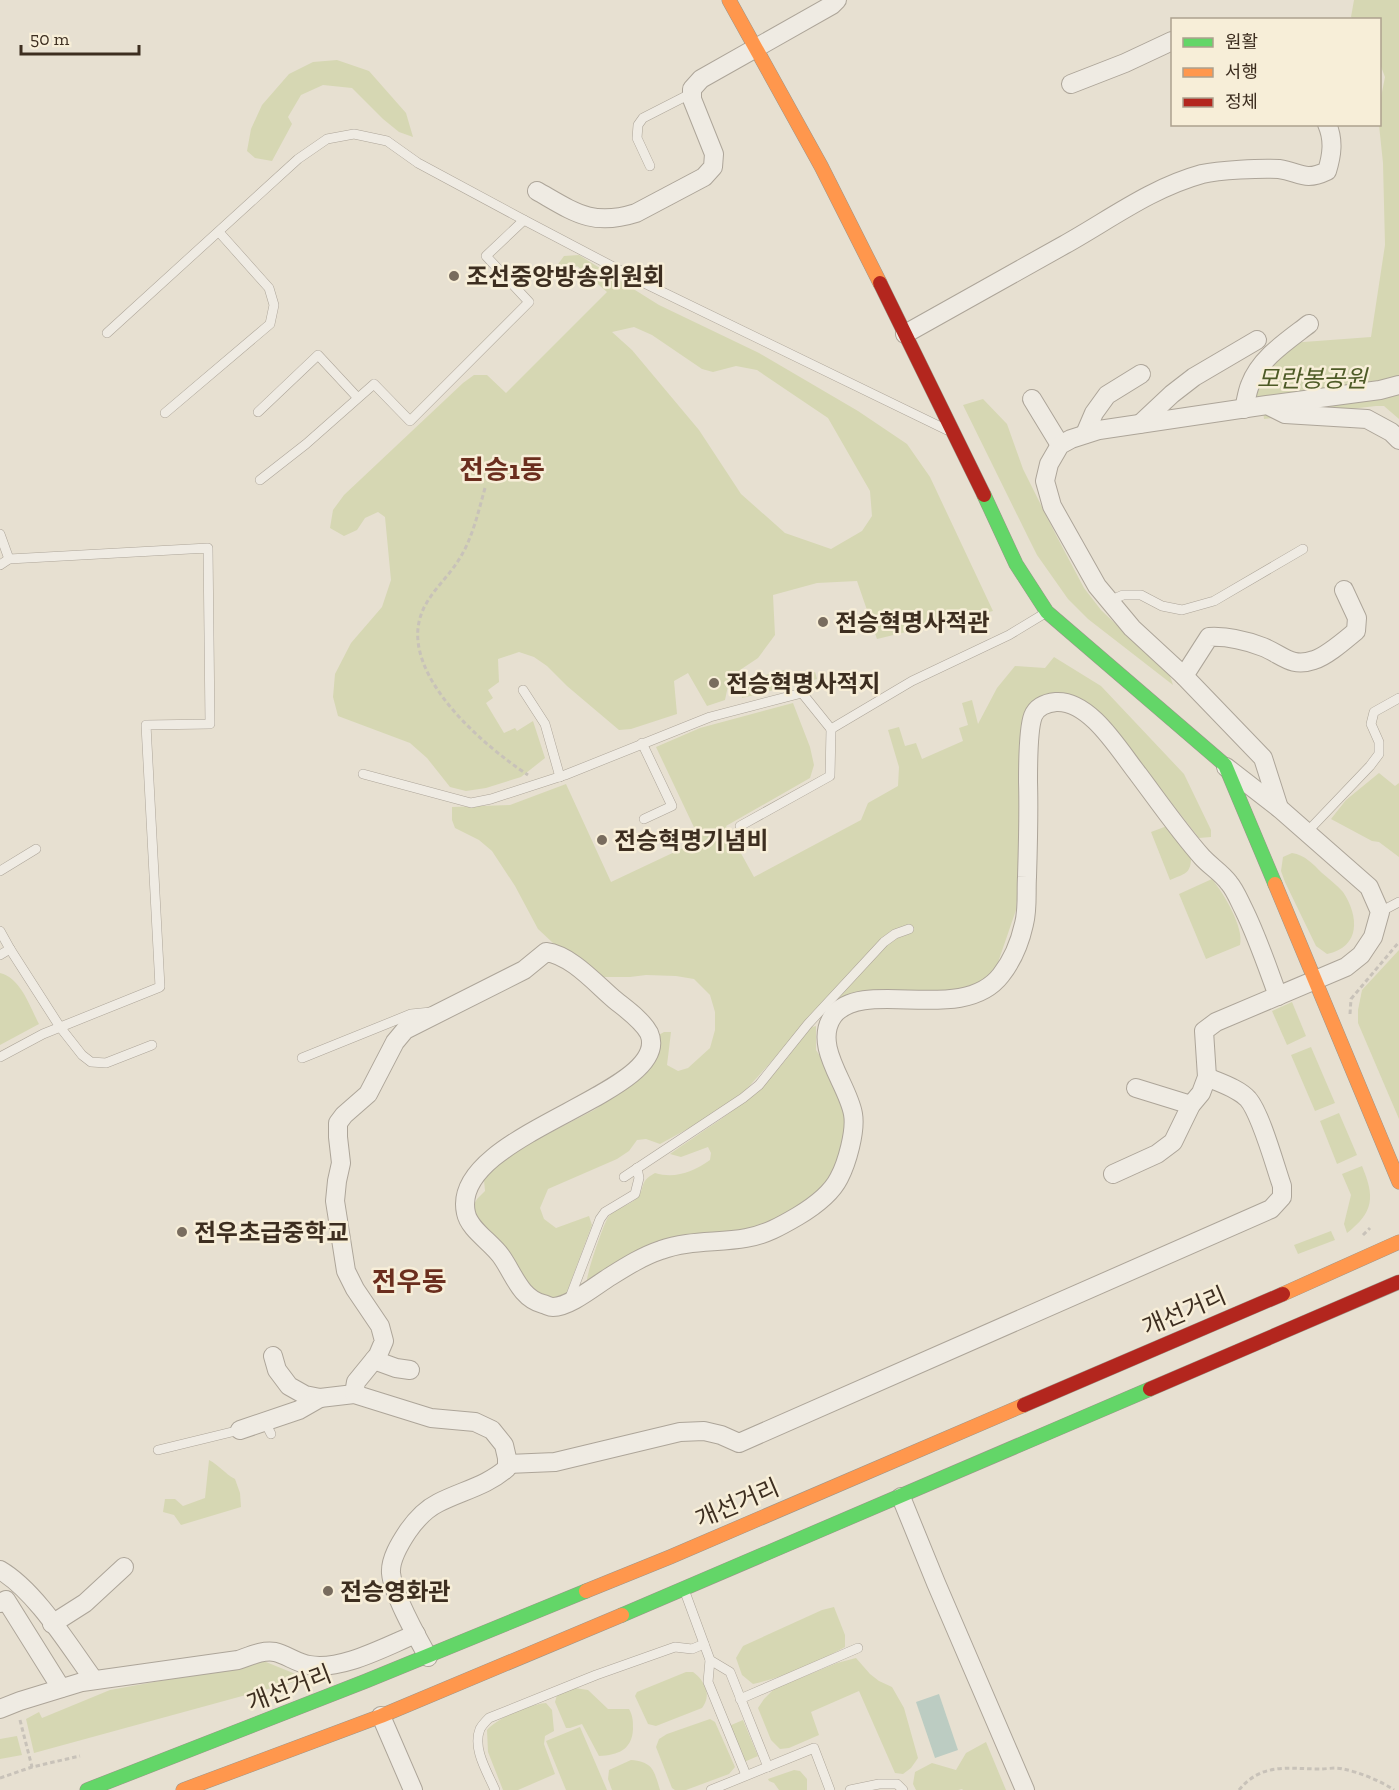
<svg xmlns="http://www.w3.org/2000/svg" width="1399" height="1790" viewBox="0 0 1399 1790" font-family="'Zilla Slab','Noto Sans KR',serif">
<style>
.green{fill:#d6d7b3;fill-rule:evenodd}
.water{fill:#bcccc2}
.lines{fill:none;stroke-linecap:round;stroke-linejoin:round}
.lane-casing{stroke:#ada599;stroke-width:10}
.street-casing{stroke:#ada599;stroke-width:20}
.fast-casing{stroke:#9c958a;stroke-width:15}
.slow-casing{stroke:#9c958a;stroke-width:15}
.jam-casing{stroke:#9c958a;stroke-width:15}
.path{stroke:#c8c2b9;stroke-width:3;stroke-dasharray:4.5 3;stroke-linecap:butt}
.lane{stroke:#efebe3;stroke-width:9}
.street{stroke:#efebe3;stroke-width:18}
.fast{stroke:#63d668;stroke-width:14}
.slow{stroke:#ff974d;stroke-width:14}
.jam{stroke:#b3261e;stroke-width:14}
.poi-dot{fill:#786c5e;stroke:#f7eed8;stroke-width:2}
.labels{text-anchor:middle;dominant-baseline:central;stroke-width:5;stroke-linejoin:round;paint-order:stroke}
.poi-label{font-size:24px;font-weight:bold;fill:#3d2e20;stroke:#f7eed8;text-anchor:start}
.park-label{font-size:24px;font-style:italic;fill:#4d5a26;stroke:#f7eed8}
.street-label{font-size:24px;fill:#3d2e20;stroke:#f7eed8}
.quarter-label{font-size:27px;font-weight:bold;fill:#6b2e1e;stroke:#f7eed8}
</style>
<rect width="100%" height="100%" fill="#e7e0d1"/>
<!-- green -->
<g class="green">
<polygon points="1354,0 1399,0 1399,419 1384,406 1376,406 1264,419 1262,401 1252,398 1254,382 1290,343 1371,337 1385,245 1383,163 1379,125 1380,102 1385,77 1380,64 1380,20 1353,19 1351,17"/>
<polygon points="337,60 369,71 406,113 413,137 399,132 383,119 352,88 323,85 301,95 288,117 292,124 272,161 255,158 247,151 251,129 262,105 289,74 313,62"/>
<path d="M579,255L659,305L759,353L858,411L907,444L930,477L993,611L877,639L857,581L817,583L773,595L775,635L758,658L740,670L729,681L725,700L707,706L688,673L674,681L677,714L631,729L619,730L567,686L547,666L534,657L519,652L498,659L499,682L488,690L493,698L486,703L504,733L515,728L517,731L533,721L545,758L521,777L486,788L466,791L450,787L427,758L410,743L338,716L333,697L335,674L351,643L382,607L391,580L385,517L378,512L365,518L357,530L344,536L330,528L333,510L344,495L463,383L474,375H487L506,393L607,292L577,266L565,275L556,267L564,256ZM634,327L652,335L702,369L713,372L736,366L757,370L828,418L870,491L872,516L862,531L831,549L785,533L741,494L699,430L632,350L612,332Z"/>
<polygon points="983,399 1007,424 1023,469 1056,535 1084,588 1101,610 1170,676 1173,685 1088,619 1068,599 1037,555 1029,539 963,405"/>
<polygon points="1054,657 1101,686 1184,774 1211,830 1211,837 1199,838 1101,713 1071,695 1036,701 1016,910 993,977 977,988 849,998 818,1010 744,1092 693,1126 660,1144 646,1139 637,1140 629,1151 617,1159 548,1189 540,1208 544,1219 556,1228 589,1216 592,1225 565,1297 555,1298 531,1290 477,1221 472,1208 477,1199 485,1191 484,1180 499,1162 513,1152 594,1110 644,1076 651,1062 655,1037 664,1032 671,1032 667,1065 678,1071 688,1068 710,1048 715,1030 715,1012 710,995 694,979 676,976 646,975 630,977 601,977 553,943 538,929 515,886 492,851 479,840 455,828 452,820 452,807 510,805 566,784 611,882 700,840 656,747 700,728 793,703 810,747 814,765 810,778 726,826 754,877 861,820 868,803 898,786 899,767 888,730 899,727 905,746 916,743 922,759 963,741 959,728 968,725 962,703 972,700 978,724 997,688 1015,666 1045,668"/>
<path d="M785,670L787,679L815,672L817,679L742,698C741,691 740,685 746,680Z"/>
<polygon points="1379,773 1395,786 1399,783 1399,857 1379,842 1372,841 1331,819 1346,800"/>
<path d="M1167,826L1191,858C1191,874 1184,874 1170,880L1151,832Z"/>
<path d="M1292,853C1305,855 1313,864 1322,873C1329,879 1337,885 1343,892C1359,916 1361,947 1327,954L1316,946L1285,882L1281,871L1283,857Z"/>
<path d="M1212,879C1224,894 1244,927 1240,945L1206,959L1179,894Z"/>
<polygon points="1399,950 1399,1119 1358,1023 1358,1010 1362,990"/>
<path d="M0,973C21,978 30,1007 39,1024L0,1045Z"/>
<polygon points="1292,1002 1306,1036 1287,1045 1272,1011"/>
<path d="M816,1026V1050L832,1074L849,1120L836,1172L809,1204L770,1226L587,1281C586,1276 604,1221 609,1216C616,1208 629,1206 637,1198C646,1188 638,1182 655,1173C675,1179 693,1172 710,1160L711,1153L708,1147L681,1157L670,1154C701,1132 735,1112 763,1085C781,1068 795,1048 809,1028Z"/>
<polygon points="1311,1047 1335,1103 1315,1111 1291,1055"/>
<polygon points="1339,1113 1357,1155 1337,1164 1320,1121"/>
<path d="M1362,1166C1375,1197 1374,1212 1347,1233L1344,1224L1351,1195L1342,1174Z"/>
<polygon points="1331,1231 1335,1240 1298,1254 1294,1245"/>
<path d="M209,1460C219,1465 225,1474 235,1479L240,1493L241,1507L181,1525L174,1515L163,1512L165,1499H175L183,1506L205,1498Z"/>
<path d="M834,1607L845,1635V1647C817,1663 784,1677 753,1684L742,1675L736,1658L743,1646L822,1610Z"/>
<polygon points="856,1658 870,1674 879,1681 892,1687 904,1708 918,1758 911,1768 903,1774 895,1773 859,1691 811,1712 819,1735 789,1748 780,1749 771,1740 758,1708 764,1699 774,1689 837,1663"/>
<polygon points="261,1660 303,1677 301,1680 34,1753 26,1719 39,1712 42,1718 110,1690 243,1666"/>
<path d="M686,1672H693C705,1681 712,1695 702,1708L656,1726L648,1724L635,1696L637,1692Z"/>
<path d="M575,1688L588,1690L608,1709H629C633,1716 633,1721 633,1729C632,1750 618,1755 599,1756L582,1724L570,1728H566L555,1702L557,1695Z"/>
<path d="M546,1703L552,1710L554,1731L545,1736L544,1744L555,1774L518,1790H503L488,1752L487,1730C499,1717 528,1705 546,1703Z"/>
<polygon points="710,1719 715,1722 735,1767 729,1774 686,1790 675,1790 672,1788 656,1747 659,1739 667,1734"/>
<polygon points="743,1720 758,1756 744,1762 729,1726"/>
<polygon points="580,1727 607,1790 566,1790 546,1741"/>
<polygon points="17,1736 22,1755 0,1759 0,1739"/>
<polygon points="986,1742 1006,1790 963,1790 962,1789 958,1790 916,1790 913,1784 915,1772 932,1763 956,1770 966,1753"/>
<path d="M631,1760C653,1762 654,1770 660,1790H612L608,1779L609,1770Z"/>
<polygon points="794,1770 800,1771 807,1779 807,1790 779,1790 774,1783 769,1781 768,1779"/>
</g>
<!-- water -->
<polygon class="water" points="939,1694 958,1750 935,1758 916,1702"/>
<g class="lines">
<defs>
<g id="lane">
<polyline points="650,166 637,138 638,125 643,118 692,93"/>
<polyline points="107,333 298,159 327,139 354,134 387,141 418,163 524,220 644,283 947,430"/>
<polyline points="258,412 318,355 357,397"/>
<polyline points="165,413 270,324 274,305 269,288 219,232"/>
<polyline points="260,480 306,444 374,384 410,421 529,302 486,256 524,220"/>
<polyline points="0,534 9,559"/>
<polyline points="0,565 9,559 208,548 210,724 146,725 160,987 43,1034 0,1057"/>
<polyline points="1109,601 1123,595 1141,595 1162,606 1182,610 1214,601 1303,549"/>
<polyline points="523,690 545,724 560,777"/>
<polyline points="642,743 672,806 644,819"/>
<polyline points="363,774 471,803 491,799 565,775 710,717 802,693 831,729 912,681 1009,635 1047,612"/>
<polyline points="740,826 830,776 831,729"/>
<polyline points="1307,832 1370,766 1379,754 1379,742 1371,724 1374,712 1399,698"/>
<polyline points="0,871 36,849"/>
<polyline points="1380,912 1399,902"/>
<polyline points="0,931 10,949 0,955"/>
<polyline points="10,949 60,1027 82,1055 91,1062 106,1063 152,1045"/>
<polyline points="302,1058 411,1014 431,1012"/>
<polyline points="624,1177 743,1098 759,1085 808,1024 884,942 895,934 909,929"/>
<polyline points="569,1300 600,1219 605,1212 635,1194 639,1178 637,1168"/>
<polyline points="265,1422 271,1434"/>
<polyline points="158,1450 240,1430"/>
<polyline points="685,1592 710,1660 708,1682 746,1775"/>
<polyline points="710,1660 730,1672 768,1767"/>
<polyline points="740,1699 858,1648"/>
<path d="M495,1790C488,1773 472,1749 480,1729C482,1725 486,1721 489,1718L596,1675L675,1647L692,1649L704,1644"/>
<polyline points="711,1790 814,1748 830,1790"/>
<polyline points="850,1790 879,1784 897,1784 903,1790"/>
</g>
<g id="street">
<polyline points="1071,84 1125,63 1172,41"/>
<path d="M537,191C574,212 592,227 636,213L704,177L713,167L714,154L692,99V89L701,79L832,5L837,0"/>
<path d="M905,334C958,304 1011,275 1064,245C1109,220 1151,188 1202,174C1219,170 1261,168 1279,169C1300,172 1304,182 1327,171C1332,155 1334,140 1327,124"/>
<polyline points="1032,399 1060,445"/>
<polyline points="1271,407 1285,414 1367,419 1391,432 1399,440"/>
<path d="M1244,409C1246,401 1247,392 1250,385C1260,358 1287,341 1309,324"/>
<polyline points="1140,424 1172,394 1194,377 1257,340"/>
<polyline points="1085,434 1094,413 1107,395 1141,374"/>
<path d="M1184,676L1209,637C1226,636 1247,641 1263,647C1283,655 1291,668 1314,660C1327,656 1345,640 1356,631L1357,618L1344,590"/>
<polyline points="1279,808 1263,758 1184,676 1132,628 1097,586 1052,506 1045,481 1049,464 1060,445 1071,439 1099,430 1267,405 1380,390 1399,385"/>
<polyline points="1136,1088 1191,1105"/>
<polyline points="1113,1174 1157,1154 1173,1142 1191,1105 1201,1093 1207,1077 1204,1031 1216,1022 1346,967 1361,955 1373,937 1380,912 1369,887 1279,808 1226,767"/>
<path d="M273,1356L277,1370L289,1386L305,1395L320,1398L354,1394L431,1418L475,1422L492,1430L504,1445L507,1458V1468C487,1486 461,1491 438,1503C426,1509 415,1521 408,1531C400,1543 390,1559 391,1573C393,1595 417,1637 428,1657"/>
<polyline points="374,1360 396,1368 410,1370"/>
<path d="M354,1394L356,1382L378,1355L384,1341L380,1326L355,1289L346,1271L335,1201L337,1181L341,1163L338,1137V1123L344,1115L368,1094L395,1042L405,1030L524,970L546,952C571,955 596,984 615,1000C626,1009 642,1020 649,1033C676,1094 448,1133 466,1213C469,1229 491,1242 501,1256C514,1274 520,1298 543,1304C547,1305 549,1307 553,1307C570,1307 596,1285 611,1276C627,1266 643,1256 661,1250C688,1240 718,1243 746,1238C765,1235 781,1226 798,1216C813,1207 831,1194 839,1178C847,1163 856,1131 853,1114C848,1084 812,1046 833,1016C863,976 962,1026 1001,975C1012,961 1020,942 1024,924C1028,909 1026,892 1027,877C1028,845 1029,813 1028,782C1028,766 1028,729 1033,716C1037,706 1046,703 1056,702C1090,700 1119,750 1138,774C1159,802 1179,831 1202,857C1210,866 1222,873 1229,883C1235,890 1239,900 1243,908C1257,936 1267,966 1278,996"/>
<polyline points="240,1430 299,1410 320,1398"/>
<path d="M507,1464L555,1462L680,1432L704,1431L721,1435L739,1443L1271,1209L1282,1197V1186C1275,1166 1261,1114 1248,1099C1238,1088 1220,1083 1207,1077"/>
<polyline points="901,1497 936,1583 1025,1790"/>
<path d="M0,1570C36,1591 69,1646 94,1680"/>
<polyline points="0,1603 6,1600 61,1688"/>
<polyline points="52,1624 85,1603 124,1567"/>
<path d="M0,1709L20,1701L82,1682L238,1660C250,1656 262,1650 275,1652C287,1655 297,1663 309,1665C342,1671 386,1646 416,1634"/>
<polyline points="381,1716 413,1790"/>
</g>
<g id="fast">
<polyline points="984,495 1016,564 1047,612 1225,765 1275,884"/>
<polyline points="622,1615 1150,1389"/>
<polyline points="87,1790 366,1681 586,1591"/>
</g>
<g id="slow">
<polyline points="729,0 821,166 880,283"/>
<polyline points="1275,884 1399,1182"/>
<polyline points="1283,1294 1399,1242"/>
<polyline points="586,1591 670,1557 1024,1405"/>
<polyline points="183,1790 381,1716 622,1615"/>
</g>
<g id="jam">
<polyline points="880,283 984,495"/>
<polyline points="1150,1389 1399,1282"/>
<polyline points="1024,1405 1283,1294"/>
</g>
</defs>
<!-- lane casing -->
<use href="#lane" class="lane-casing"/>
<!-- street casing -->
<use href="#street" class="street-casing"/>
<!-- fast casing -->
<use href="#fast" class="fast-casing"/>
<!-- slow casing -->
<use href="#slow" class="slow-casing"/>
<!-- jam casing -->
<use href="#jam" class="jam-casing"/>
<!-- path -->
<g class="path">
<path d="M485,488C478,513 472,540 458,561C446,580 426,596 420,618C403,677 484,746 528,775"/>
<polyline points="1350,1014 1351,999 1399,942"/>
<polyline points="1363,1235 1370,1228"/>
<polyline points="20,1720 32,1767"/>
<polyline points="0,1778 32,1767 80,1756"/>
<path d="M1239,1790C1262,1762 1288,1769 1320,1769C1327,1769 1336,1767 1343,1769C1359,1772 1381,1781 1394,1790"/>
</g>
<!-- lane -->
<use href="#lane" class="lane"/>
<!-- street -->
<use href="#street" class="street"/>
<!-- fast -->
<use href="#fast" class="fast"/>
<!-- slow -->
<use href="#slow" class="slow"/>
<!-- jam -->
<use href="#jam" class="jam"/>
</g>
<!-- markers -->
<g class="poi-dot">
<circle cx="454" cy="276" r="6"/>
<circle cx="823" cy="622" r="6"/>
<circle cx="714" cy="683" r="6"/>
<circle cx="602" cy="840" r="6"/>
<circle cx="182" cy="1232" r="6"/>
<circle cx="328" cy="1591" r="6"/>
</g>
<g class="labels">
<!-- poi labels -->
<g class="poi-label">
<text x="466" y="276">조선중앙방송위원회</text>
<text x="835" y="622">전승혁명사적관</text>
<text x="726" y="683">전승혁명사적지</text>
<text x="614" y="840">전승혁명기념비</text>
<text x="194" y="1232">전우초급중학교</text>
<text x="340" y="1591">전승영화관</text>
</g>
<!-- park labels -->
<g class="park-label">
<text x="1312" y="378">모란봉공원</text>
</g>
<!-- street labels -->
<g class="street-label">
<text transform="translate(1184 1311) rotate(-23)">개선거리</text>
<text transform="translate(737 1503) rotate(-23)">개선거리</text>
<text transform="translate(289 1688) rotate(-21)">개선거리</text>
</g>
<!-- quarter labels -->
<g class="quarter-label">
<text x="502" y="470">전승1동</text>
<text x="409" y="1282">전우동</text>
</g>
</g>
<!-- legend -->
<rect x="1171" y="18" width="210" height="108" fill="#f7eed8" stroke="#ada18e" stroke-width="1.5"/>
<rect x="1183" y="38" width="30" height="9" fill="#63d668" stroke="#ada18e" stroke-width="1.5"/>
<text x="1225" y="48" font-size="18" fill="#3d2e20">원활</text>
<rect x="1183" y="68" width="30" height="9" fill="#ff974d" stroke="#ada18e" stroke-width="1.5"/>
<text x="1225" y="78" font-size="18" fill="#3d2e20">서행</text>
<rect x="1183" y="98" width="30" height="9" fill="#b3261e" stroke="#ada18e" stroke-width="1.5"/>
<text x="1225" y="108" font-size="18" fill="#3d2e20">정체</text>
<!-- scale -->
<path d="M21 45v9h118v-9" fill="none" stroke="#3d2e20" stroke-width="3"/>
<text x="30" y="45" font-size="18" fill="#3d2e20" stroke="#f7eed8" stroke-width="4.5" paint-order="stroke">50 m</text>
</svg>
